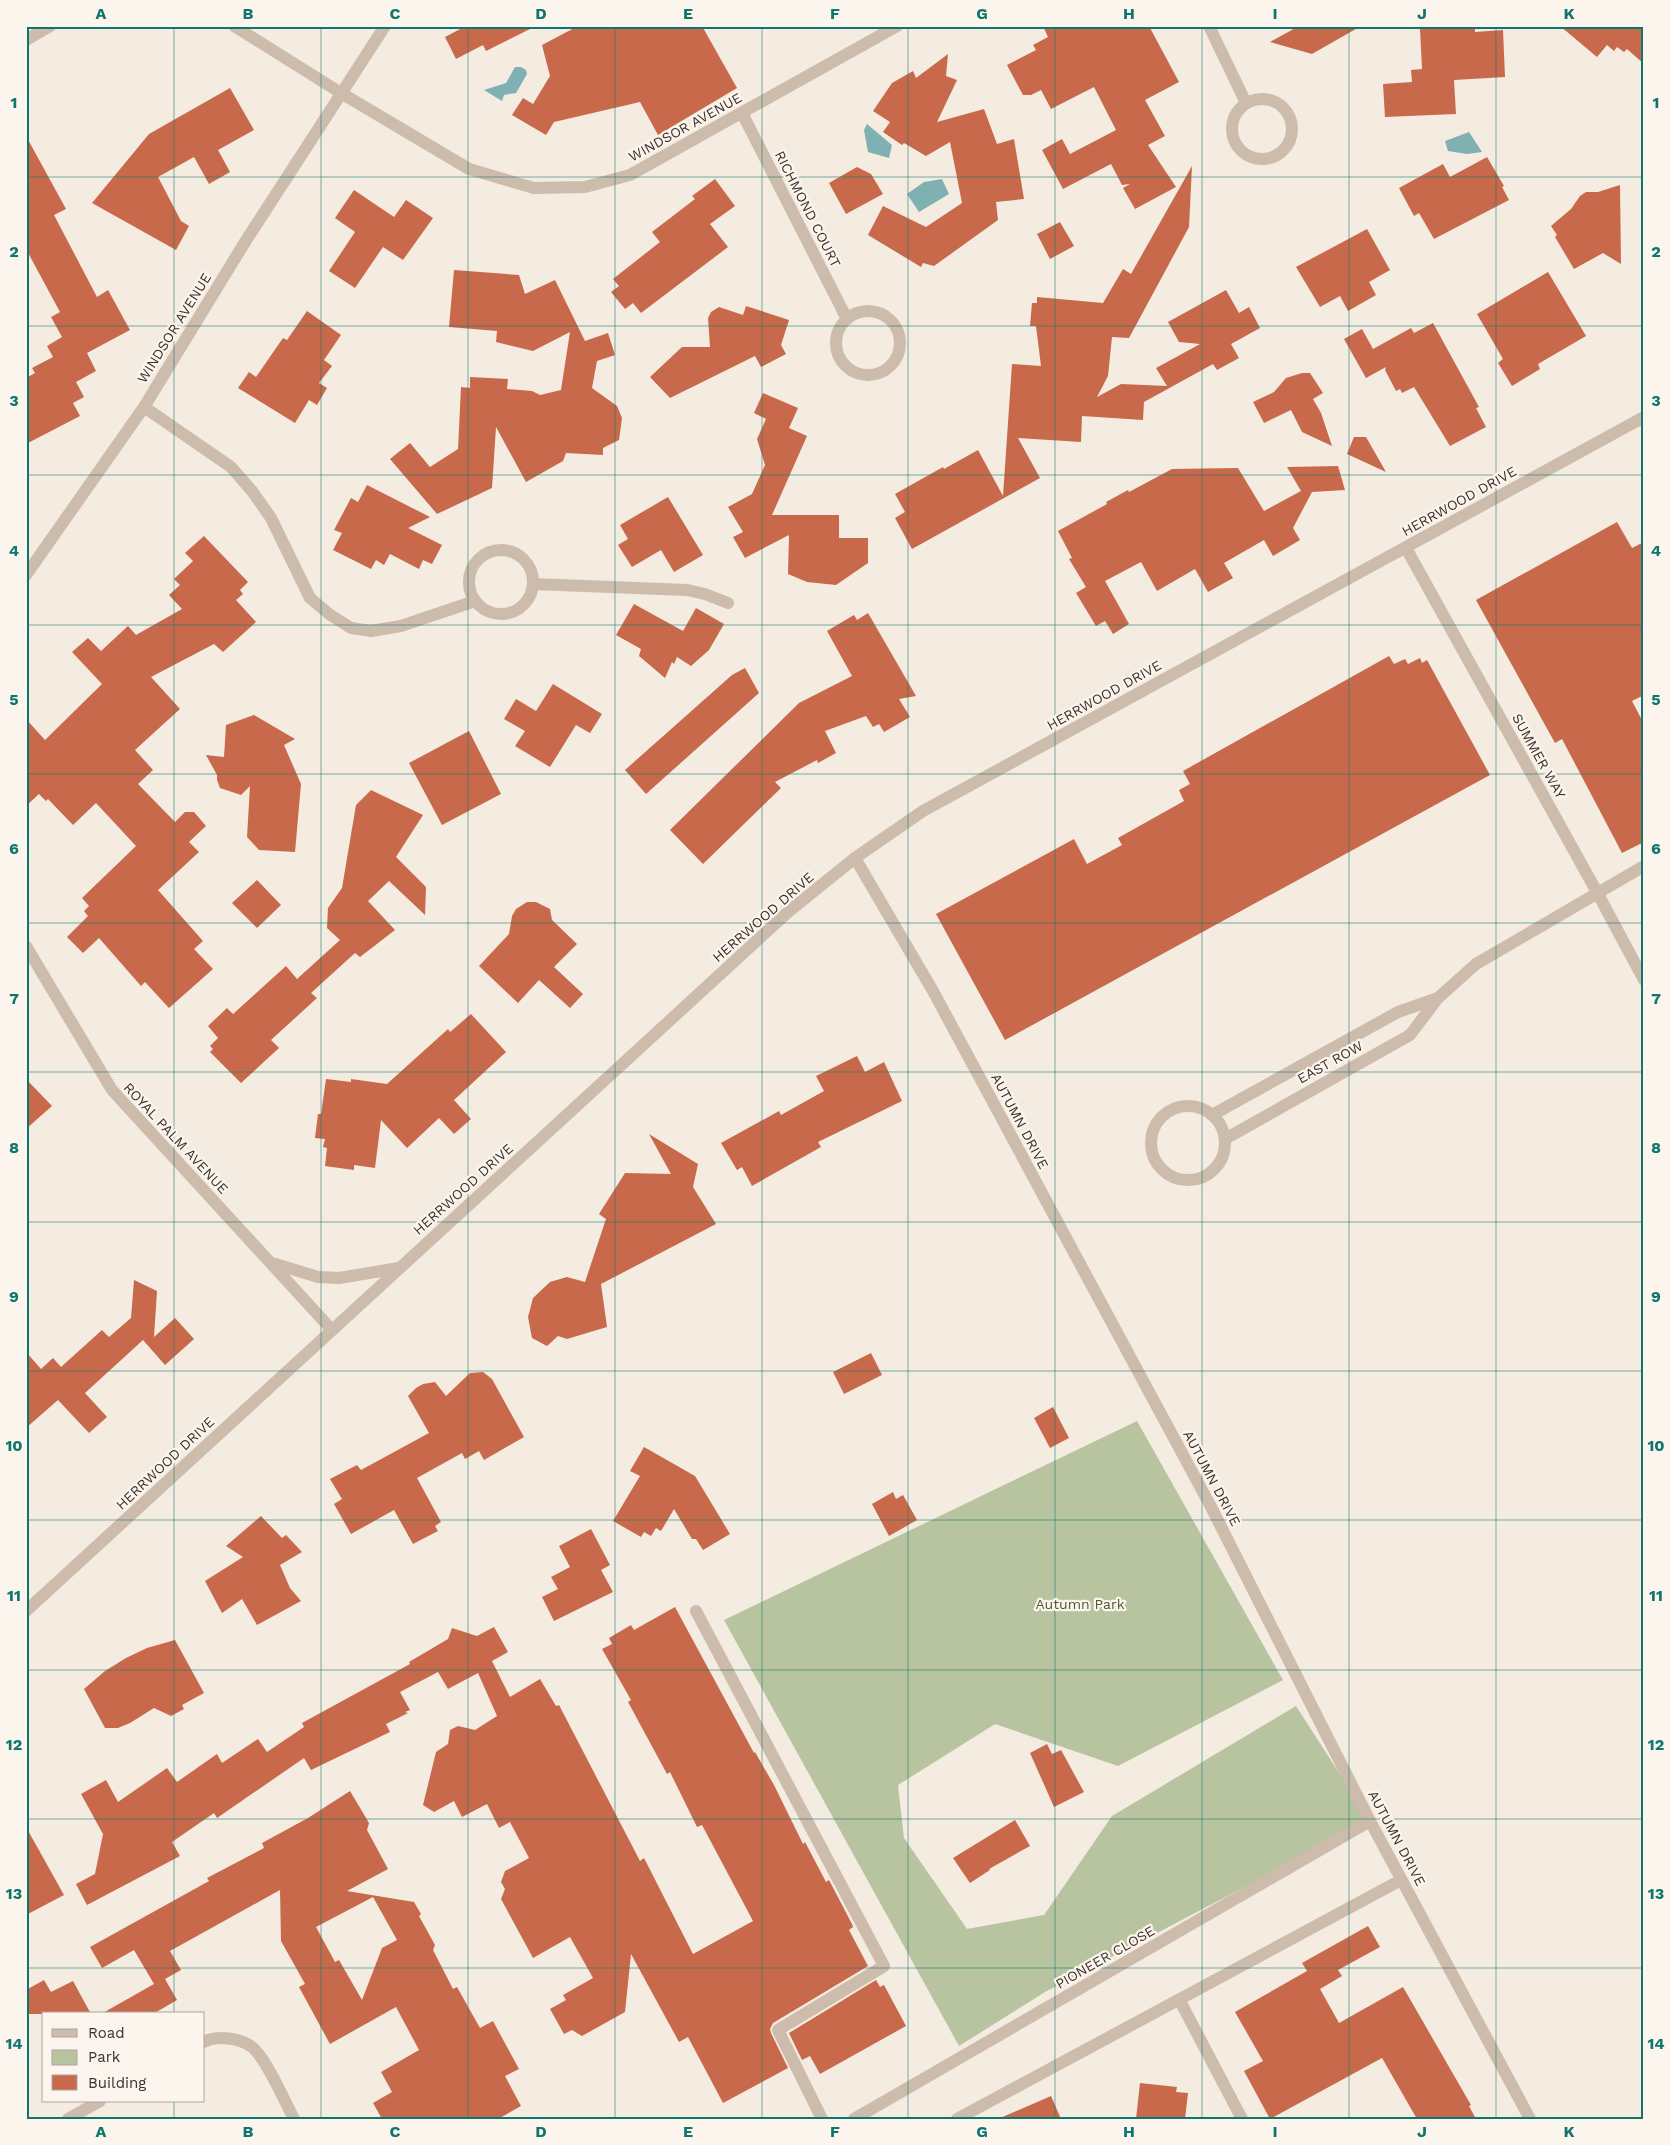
<svg xmlns="http://www.w3.org/2000/svg" width="1670" height="2145" viewBox="0 0 1670 2145" font-family="'Work Sans',sans-serif">
<style>
.green{fill:#b8c4a0}
.water{fill:#7fb0b2}
.building{fill:#c8694b;fill-rule:evenodd}
.lines{fill:none;stroke-linecap:round;stroke-linejoin:round}
.minor{stroke:#cdbbac;stroke-width:12}
.tertiary{stroke:#cdbbac;stroke-width:12}
.grid{fill:none;stroke:#0f766e;stroke-width:1;stroke-opacity:0.55}
.labels{text-anchor:middle;dominant-baseline:central;stroke-width:4.5;stroke-linejoin:round;paint-order:stroke}
.street-label{font-size:14px;fill:#3b302b;stroke:#fbf5ee}
.park-label{font-size:14px;fill:#4a5a2e;stroke:#fbf5ee}
.neatline{fill:none;stroke:#0f766e;stroke-width:2}
.grid-label{font-size:16px;text-anchor:middle;font-weight:bold;fill:#0f766e}
</style>
<rect width="100%" height="100%" fill="#f4ebe1"/>
<!-- green -->
<polygon class="green" points="1137,1421 1283,1680 1118,1766 995,1724 898,1785 904,1838 967,1929 1044,1915 1112,1816 1296,1706 1370,1821 1045,1992 959,2046 724,1620"/>
<!-- water -->
<g class="water">
<polygon points="515,67 521,67 526,70 527,74 516,93 504,95 502,101 484,90 506,83"/>
<polygon points="867,124 892,145 889,158 868,152 864,130"/>
<polygon points="1469,132 1482,152 1467,154 1448,151 1445,141"/>
<polygon points="942,179 949,194 919,212 907,194 924,182"/>
</g>
<!-- building -->
<g class="building">
<polygon points="466,26 536,26 486,51 483,45 456,59 445,37"/>
<polygon points="578,26 702,26 737,88 658,135 640,102 554,122 546,135 512,115 523,98 533,104 550,76 542,45"/>
<polygon points="1043,26 1149,26 1179,82 1145,100 1165,136 1148,145 1176,187 1135,209 1123,188 1130,184 1122,185 1111,164 1063,189 1042,150 1062,139 1070,154 1116,130 1094,87 1051,109 1041,90 1031,95 1023,95 1007,65 1036,50 1033,45 1048,37"/>
<polygon points="1299,26 1361,26 1312,54 1270,42"/>
<polygon points="1475,26 1475,32 1503,30 1505,77 1454,80 1456,114 1385,117 1383,84 1412,82 1411,70 1422,69 1420,29"/>
<polygon points="1560,26 1644,26 1644,64 1627,49 1624,52 1617,47 1614,51 1607,45 1597,57"/>
<polygon points="948,54 946,76 957,80 937,122 984,109 997,144 1014,139 1024,199 996,202 998,220 934,266 923,263 921,267 868,235 883,206 926,227 962,203 950,142 926,156 904,143 902,145 883,132 890,122 873,111 892,83 913,71 916,78"/>
<polygon points="230,88 254,130 218,150 230,172 209,184 194,157 158,177 181,221 189,226 176,250 92,203 149,134"/>
<polygon points="26,136 66,209 54,215 97,297 108,290 130,330 87,353 96,371 76,382 84,397 73,403 80,416 26,444 26,378 35,373 32,368 53,357 47,346 62,337 51,317 60,312 26,249"/>
<polygon points="1487,157 1504,186 1502,187 1509,200 1434,239 1419,213 1414,216 1399,188 1443,164 1450,177"/>
<polygon points="1192,166 1189,227 1129,338 1112,337 1108,376 1097,397 1121,384 1167,386 1156,368 1200,344 1179,342 1168,322 1226,290 1239,313 1249,307 1260,328 1231,344 1239,358 1217,370 1213,364 1144,402 1143,420 1082,416 1081,442 1018,438 1040,478 912,549 895,518 905,512 895,494 943,467 944,469 978,450 1003,496 1012,364 1041,366 1036,326 1030,326 1032,303 1037,303 1037,297 1103,303 1123,269 1131,274"/>
<polygon points="857,167 871,174 883,194 846,214 829,183"/>
<polygon points="715,179 735,206 710,224 728,247 641,313 633,303 625,309 611,292 619,286 613,279 660,242 652,232 695,199 692,196"/>
<polygon points="1620,185 1621,264 1603,253 1574,269 1555,237 1557,235 1551,226 1571,209 1580,196 1586,192 1598,192"/>
<polygon points="354,190 394,217 406,200 433,218 403,260 383,247 355,288 329,271 355,232 335,218"/>
<polygon points="1060,222 1074,246 1050,259 1037,234"/>
<polygon points="1367,229 1390,270 1369,282 1376,295 1348,311 1340,296 1320,307 1296,267"/>
<polygon points="454,270 519,275 525,294 555,280 585,341 608,333 615,355 597,361 592,388 617,406 622,418 619,440 603,448 603,455 566,453 563,461 526,482 496,427 492,488 437,514 390,459 410,443 430,467 458,449 461,387 470,388 470,377 508,379 507,389 532,391 540,395 561,390 570,332 533,351 496,342 497,331 449,327"/>
<polygon points="1548,272 1586,336 1538,364 1540,369 1512,386 1498,363 1503,359 1477,314"/>
<polygon points="746,306 789,320 781,345 786,354 761,367 755,356 670,398 650,377 682,347 710,347 708,318 711,312 719,307 743,315"/>
<polygon points="307,311 341,335 324,360 332,366 319,383 327,388 317,405 309,400 295,423 238,388 249,372 256,377 283,338 287,340"/>
<polygon points="1433,323 1479,407 1476,408 1486,427 1450,446 1414,387 1402,393 1400,389 1396,391 1385,370 1386,367 1366,378 1344,339 1362,329 1373,349 1411,328 1414,333"/>
<polygon points="1302,373 1310,373 1323,393 1313,399 1321,413 1332,446 1302,432 1291,410 1264,423 1253,402 1274,392 1286,378"/>
<polygon points="763,393 798,408 789,428 807,436 772,515 839,515 839,538 868,538 868,563 836,585 807,582 788,574 789,535 745,558 733,537 743,532 728,507 752,494 765,465 757,439 766,419 754,413"/>
<polygon points="1354,437 1366,437 1386,472 1347,454"/>
<polygon points="1338,466 1345,490 1312,492 1293,528 1300,540 1273,556 1264,540 1224,563 1233,578 1208,592 1195,569 1157,591 1141,562 1105,581 1129,624 1113,634 1105,621 1096,626 1076,593 1086,587 1069,559 1072,558 1058,531 1107,504 1106,502 1128,490 1129,492 1172,469 1238,468 1264,511 1301,491 1287,467"/>
<polygon points="367,485 430,517 408,528 442,545 432,564 423,560 419,569 390,554 384,565 376,560 371,569 333,550 342,533 334,530 351,498 358,502"/>
<polygon points="668,497 703,555 674,572 661,550 632,567 618,545 628,539 620,525"/>
<polygon points="1617,522 1632,548 1644,542 1644,695 1632,701 1644,724 1644,842 1622,853 1562,739 1555,743 1476,600"/>
<polygon points="204,536 248,582 240,590 243,594 236,600 256,622 223,652 214,644 151,677 180,709 135,750 153,770 138,784 175,822 185,812 194,812 206,826 189,842 199,852 158,890 203,941 194,949 213,969 169,1008 145,982 141,986 99,938 83,953 67,937 88,916 84,911 89,906 82,898 136,846 96,803 73,825 48,799 46,801 39,794 26,806 26,719 45,740 102,684 72,652 88,638 101,651 128,626 136,635 182,609 169,595 180,585 174,579 193,561 185,553"/>
<polygon points="634,604 683,631 696,608 724,624 709,650 691,666 677,657 674,664 672,662 665,678 639,656 641,649 616,635"/>
<polygon points="868,613 916,696 899,699 910,717 884,732 879,724 873,727 866,716 825,731 836,753 818,763 817,760 775,782 781,788 703,864 670,830 799,703 852,676 827,631 854,615 857,620"/>
<polygon points="1389,656 1394,664 1405,659 1408,664 1420,658 1422,663 1427,660 1490,775 1005,1040 936,914 1074,839 1087,864 1122,845 1118,838 1184,801 1179,790 1190,784 1183,771"/>
<polygon points="745,668 759,693 646,794 625,770 732,675"/>
<polygon points="553,684 602,714 590,733 576,725 550,767 515,746 525,731 504,719 516,699 536,711"/>
<polygon points="254,715 295,739 284,745 301,784 295,852 259,850 247,837 250,786 241,795 220,788 217,780 217,775 206,755 224,757 226,725"/>
<polygon points="469,731 501,794 442,825 409,763"/>
<polygon points="371,790 423,815 396,857 426,887 425,915 389,881 368,901 395,930 360,957 355,953 311,993 317,998 271,1040 279,1048 241,1083 210,1052 213,1049 210,1046 218,1038 208,1026 227,1008 233,1014 286,966 297,979 340,940 327,928 328,908 342,888 356,805"/>
<polygon points="257,880 281,905 257,928 232,903"/>
<polygon points="527,902 536,902 550,909 552,920 577,944 554,967 583,994 570,1008 539,980 518,1003 479,966 509,934 512,916 516,909"/>
<polygon points="471,1014 506,1052 454,1100 471,1119 454,1134 439,1118 407,1148 381,1120 375,1168 354,1165 354,1170 325,1166 327,1148 323,1147 325,1139 315,1138 318,1114 321,1114 326,1079 351,1082 351,1079 387,1084 448,1029 450,1032"/>
<polygon points="857,1056 865,1072 884,1062 902,1101 818,1142 821,1147 752,1186 742,1167 737,1170 721,1143 779,1111 781,1115 824,1091 816,1076"/>
<polygon points="26,1079 52,1106 26,1129"/>
<polygon points="649,1134 698,1164 693,1187 716,1224 601,1284 607,1327 567,1339 558,1336 547,1346 532,1338 528,1317 533,1298 550,1282 567,1277 585,1282 606,1219 599,1214 625,1173 671,1174"/>
<polygon points="134,1280 157,1291 154,1337 175,1318 194,1339 165,1365 143,1340 85,1393 107,1417 89,1433 58,1400 26,1428 26,1352 41,1369 53,1358 61,1367 102,1330 109,1337 131,1318"/>
<polygon points="871,1353 882,1375 844,1394 833,1372"/>
<polygon points="483,1372 492,1379 524,1437 484,1460 479,1451 465,1459 462,1453 417,1478 441,1522 435,1526 438,1531 413,1544 394,1510 351,1534 334,1504 342,1499 330,1479 357,1465 361,1470 429,1433 408,1396 416,1388 423,1384 435,1382 446,1396 470,1373"/>
<polygon points="1053,1407 1069,1438 1050,1448 1034,1418"/>
<polygon points="644,1447 695,1476 730,1534 703,1550 696,1539 692,1539 674,1509 661,1531 656,1528 651,1536 644,1532 641,1537 613,1521 640,1476 630,1471"/>
<polygon points="893,1492 896,1499 903,1495 917,1520 889,1536 872,1504"/>
<polygon points="261,1516 282,1538 286,1535 302,1552 280,1565 290,1588 301,1601 257,1625 242,1599 222,1613 205,1581 243,1557 226,1546"/>
<polygon points="591,1529 610,1565 601,1570 613,1592 554,1621 542,1597 558,1589 551,1577 570,1567 559,1546"/>
<polygon points="675,1607 754,1753 755,1752 774,1785 803,1844 805,1842 826,1882 829,1880 852,1924 853,1927 849,1930 868,1966 773,2023 770,2029 771,2033 788,2068 723,2103 688,2037 679,2042 631,1954 625,2012 582,2036 572,2030 564,2034 550,2009 566,2000 563,1995 593,1978 570,1937 533,1958 501,1899 505,1889 501,1882 505,1871 529,1858 510,1822 499,1828 487,1804 462,1817 454,1801 434,1812 423,1805 436,1752 448,1744 450,1730 458,1726 475,1730 497,1716 478,1673 448,1689 438,1672 400,1692 410,1710 405,1712 408,1713 386,1724 390,1732 311,1770 304,1758 217,1818 214,1813 172,1842 180,1856 87,1905 76,1884 95,1874 103,1834 81,1794 106,1780 118,1802 167,1768 177,1782 217,1754 222,1763 258,1739 267,1752 304,1727 302,1723 410,1664 409,1662 448,1639 452,1628 477,1636 494,1627 508,1652 492,1661 510,1697 540,1679 556,1706 559,1705 640,1861 644,1858 693,1954 753,1921 702,1825 697,1827 670,1772 667,1774 628,1702 631,1700 602,1649 612,1644 609,1638 631,1625 634,1630"/>
<polygon points="175,1640 204,1693 182,1705 184,1709 171,1716 154,1708 130,1723 118,1728 105,1728 84,1689 105,1671 126,1658 147,1648"/>
<polygon points="1047,1744 1052,1754 1061,1750 1084,1792 1054,1807 1030,1753"/>
<path d="M350,1791L369,1823L367,1830L388,1869L347,1891L414,1902L421,1914L419,1916L435,1945L433,1950L453,1989L457,1987L480,2028L493,2021L519,2069L505,2076L521,2106L498,2119H382L373,2103L392,2092L381,2072L419,2050L396,2007L330,2044L299,1987L305,1984L281,1941L280,1890L170,1951L181,1970L165,1979L177,2000L153,2014H101L154,1984L134,1950L102,1968L90,1947L209,1881L207,1878L264,1848L262,1843L308,1818ZM373,1897L397,1940L382,1948L362,2000L339,1960L335,1962L316,1927Z"/>
<polygon points="1015,1820 1030,1846 989,1869 990,1870 970,1883 953,1858"/>
<polygon points="26,1827 64,1895 26,1915"/>
<polygon points="1368,1926 1380,1947 1338,1970 1342,1976 1320,1989 1339,2023 1403,1987 1471,2105 1469,2106 1476,2119 1417,2119 1382,2058 1270,2119 1244,2071 1263,2061 1235,2012 1307,1971 1302,1963"/>
<polygon points="44,1980 51,1992 73,1981 91,2014 26,2014 26,1990"/>
<polygon points="876,1980 880,1987 884,1985 906,2026 820,2074 810,2056 802,2060 789,2033"/>
<polygon points="1140,2083 1177,2087 1176,2092 1188,2093 1185,2119 1136,2119"/>
<polygon points="1051,2096 1061,2119 998,2119"/>
</g>
<g class="lines">
<!-- minor -->
<g class="minor">
<polyline points="234,26 341,93 469,169 534,188 585,187 630,175 897,26"/>
<polyline points="1209,26 1246,103"/>
<polyline points="26,40 50,26"/>
<circle cx="1262" cy="129" r="30"/>
<polyline points="742,113 847,319"/>
<circle cx="868" cy="343" r="32"/>
<polyline points="144,407 231,467 252,491 271,518 310,598 329,614 351,628 371,631 401,626 475,601"/>
<polyline points="1406,548 1598,894 1644,980"/>
<circle cx="501" cy="582" r="32"/>
<polyline points="26,575 144,407 245,242 385,26"/>
<polyline points="533,584 687,590 705,594 728,603"/>
<polyline points="855,858 933,991 1210,1505 1370,1821 1530,2119"/>
<polyline points="26,946 112,1090 332,1330"/>
<circle cx="1188" cy="1143" r="37"/>
<polyline points="1212,1115 1398,1012 1438,998"/>
<polyline points="1225,1139 1410,1035 1438,998 1476,964 1644,866"/>
<polyline points="696,1611 884,1966 778,2030 822,2119"/>
<polyline points="1180,2001 1242,2119"/>
<path d="M204,2042C217,2035 240,2038 252,2047C266,2058 285,2102 294,2119"/>
<polyline points="68,2119 100,2101"/>
<polyline points="854,2119 1370,1821"/>
<polyline points="957,2119 1401,1880"/>
</g>
<!-- tertiary -->
<g class="tertiary">
<polyline points="272,1263 318,1277 339,1278 399,1268"/>
<polyline points="26,1611 788,912 855,858 923,811 1644,417"/>
</g>
</g>
<!-- grid -->
<path class="grid" d="M174,26V2014M321,26V2119M468,26V2119M615,26V2119M762,26V2119M908,26V2119M1055,26V2119M1202,26V2119M1349,26V2119M1496,26V2119M26,177H1644M26,326H1644M26,475H1644M26,625H1644M26,774H1644M26,923H1644M26,1072H1644M26,1222H1644M26,1371H1644M26,1520H1644M26,1670H1644M26,1819H1644M26,1968H1644M174,2101V2119"/>
<g class="labels">
<!-- street labels -->
<g class="street-label">
<text transform="translate(685 127) rotate(-29)">WINDSOR AVENUE</text>
<text transform="translate(808 209) rotate(63)">RICHMOND COURT</text>
<text transform="translate(174 328) rotate(-58)">WINDSOR AVENUE</text>
<text transform="translate(1459 501) rotate(-29)">HERRWOOD DRIVE</text>
<text transform="translate(1104 695) rotate(-29)">HERRWOOD DRIVE</text>
<text transform="translate(1539 756) rotate(61)">SUMMER WAY</text>
<text transform="translate(763 917) rotate(-41)">HERRWOOD DRIVE</text>
<text transform="translate(1330 1062) rotate(-29)">EAST ROW</text>
<text transform="translate(1020 1121) rotate(62)">AUTUMN DRIVE</text>
<text transform="translate(176 1138) rotate(47)">ROYAL PALM AVENUE</text>
<text transform="translate(463 1189) rotate(-42)">HERRWOOD DRIVE</text>
<text transform="translate(165 1463) rotate(-43)">HERRWOOD DRIVE</text>
<text transform="translate(1212 1478) rotate(62)">AUTUMN DRIVE</text>
<text transform="translate(1397 1838) rotate(62)">AUTUMN DRIVE</text>
<text transform="translate(1105 1957) rotate(-30)">PIONEER CLOSE</text>
</g>
<!-- park labels -->
<g class="park-label">
<text x="1080" y="1604">Autumn Park</text>
</g>
</g>
<!-- border -->
<rect width="1670" height="2145" fill="none" stroke="#fbf5ee" stroke-width="55"/>
<!-- legend -->
<rect x="42" y="2012" width="162" height="90" fill="#fbf5ee" stroke="#aea6a0"/>
<rect x="52" y="2029" width="25" height="8" fill="#cdbbac" stroke="#aea6a0"/>
<text x="88" y="2038" font-size="15" fill="#3b302b">Road</text>
<rect x="52" y="2050" width="25" height="15" fill="#b8c4a0" stroke="#aea6a0"/>
<text x="88" y="2062" font-size="15" fill="#3b302b">Park</text>
<rect x="52" y="2075" width="25" height="15" fill="#c8694b" stroke="#aea6a0"/>
<text x="88" y="2088" font-size="15" fill="#3b302b">Building</text>
<rect x="28" y="28" width="1614" height="2090" class="neatline"/>
<g class="grid-label">
<text x="101" y="19">A</text>
<text x="248" y="19">B</text>
<text x="395" y="19">C</text>
<text x="541" y="19">D</text>
<text x="688" y="19">E</text>
<text x="835" y="19">F</text>
<text x="982" y="19">G</text>
<text x="1129" y="19">H</text>
<text x="1275" y="19">I</text>
<text x="1422" y="19">J</text>
<text x="1569" y="19">K</text>
<text x="14" y="108">1</text>
<text x="1656" y="108">1</text>
<text x="14" y="257">2</text>
<text x="1656" y="257">2</text>
<text x="14" y="406">3</text>
<text x="1656" y="406">3</text>
<text x="14" y="556">4</text>
<text x="1656" y="556">4</text>
<text x="14" y="705">5</text>
<text x="1656" y="705">5</text>
<text x="14" y="854">6</text>
<text x="1656" y="854">6</text>
<text x="14" y="1004">7</text>
<text x="1656" y="1004">7</text>
<text x="14" y="1153">8</text>
<text x="1656" y="1153">8</text>
<text x="14" y="1302">9</text>
<text x="1656" y="1302">9</text>
<text x="14" y="1451">10</text>
<text x="1656" y="1451">10</text>
<text x="14" y="1601">11</text>
<text x="1656" y="1601">11</text>
<text x="14" y="1750">12</text>
<text x="1656" y="1750">12</text>
<text x="14" y="1899">13</text>
<text x="1656" y="1899">13</text>
<text x="14" y="2049">14</text>
<text x="1656" y="2049">14</text>
<text x="101" y="2137">A</text>
<text x="248" y="2137">B</text>
<text x="395" y="2137">C</text>
<text x="541" y="2137">D</text>
<text x="688" y="2137">E</text>
<text x="835" y="2137">F</text>
<text x="982" y="2137">G</text>
<text x="1129" y="2137">H</text>
<text x="1275" y="2137">I</text>
<text x="1422" y="2137">J</text>
<text x="1569" y="2137">K</text>
</g>
</svg>
